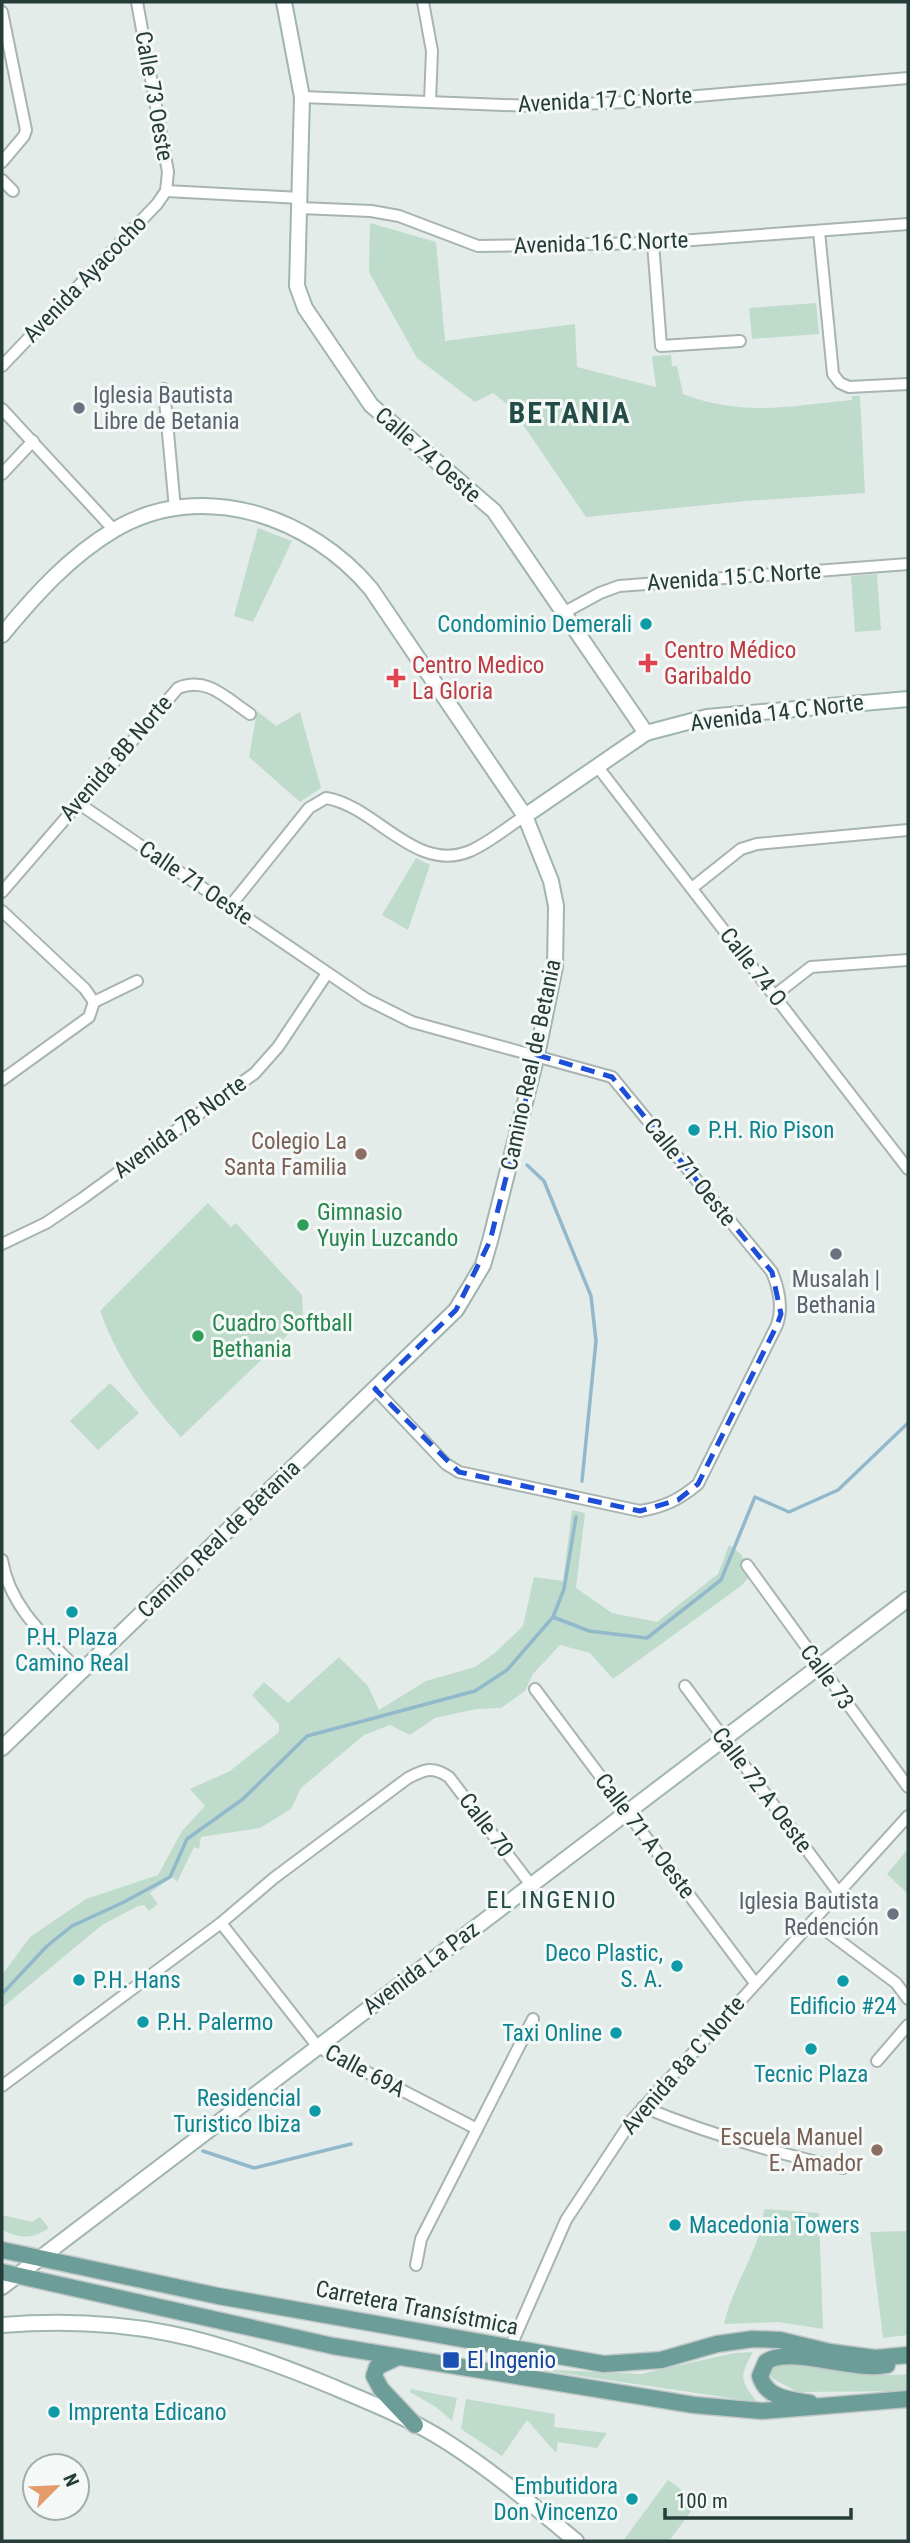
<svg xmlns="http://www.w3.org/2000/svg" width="910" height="2543" viewBox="0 0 910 2543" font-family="'Roboto Condensed',sans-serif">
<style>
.green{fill:#bfdbcb}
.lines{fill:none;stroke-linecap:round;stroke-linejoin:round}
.stream{stroke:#91b9cb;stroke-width:3.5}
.street-casing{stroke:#a7b4b1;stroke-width:14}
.secondary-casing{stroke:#a0b4b0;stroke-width:18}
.primary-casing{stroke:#c2c8c8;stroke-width:19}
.street{stroke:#fff;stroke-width:10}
.secondary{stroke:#fff;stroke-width:14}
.primary{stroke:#6d9d98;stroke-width:16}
.marked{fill:none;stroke:#1d4ed8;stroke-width:5;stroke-dasharray:14 9;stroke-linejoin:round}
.worship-dot{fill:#6b7280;stroke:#f4f9f7;stroke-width:2.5}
.culture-dot{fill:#0f9aa8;stroke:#f4f9f7;stroke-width:2.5}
.health-dot{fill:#e0444e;stroke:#f4f9f7;stroke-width:2.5}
.education-dot{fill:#8d6e63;stroke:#f4f9f7;stroke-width:2.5}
.leisure-dot{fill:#2e9e5b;stroke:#f4f9f7;stroke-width:2.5}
.transit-dot{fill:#1a4fb4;stroke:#f4f9f7;stroke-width:2.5}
.labels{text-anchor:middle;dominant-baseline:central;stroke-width:6;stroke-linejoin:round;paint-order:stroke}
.street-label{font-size:23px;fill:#253c39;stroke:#f4f9f7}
.worship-label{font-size:23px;fill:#5b616d;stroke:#f4f9f7;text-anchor:start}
.culture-label{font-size:23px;fill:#0d838f;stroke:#f4f9f7;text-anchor:end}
.health-label{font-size:23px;fill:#be3a42;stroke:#f4f9f7;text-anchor:start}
.education-label{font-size:23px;fill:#785e54;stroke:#f4f9f7;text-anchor:end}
.leisure-label{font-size:23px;fill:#27864d;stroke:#f4f9f7;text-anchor:start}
.transit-label{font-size:23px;fill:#164399;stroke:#f4f9f7;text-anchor:start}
.neighbourhood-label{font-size:24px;letter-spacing:2px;fill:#234c48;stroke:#f4f9f7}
.district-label{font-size:30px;font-weight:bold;letter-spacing:2px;fill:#234c48;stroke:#f4f9f7}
</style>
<rect width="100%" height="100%" fill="#e4ecea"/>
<!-- green -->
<g class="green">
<path d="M370,223L436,242L445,341L575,324L577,367L656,387L652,356L671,355L672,366H677L683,394C744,417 789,406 852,400V396H860L865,493L746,501L586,517L511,407L493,393L475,402L417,358L369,272Z"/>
<polygon points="816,303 819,334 752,339 749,308"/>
<polygon points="258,528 292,541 253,622 234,616"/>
<polygon points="877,574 881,630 855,632 851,576"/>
<polygon points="257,711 276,726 300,712 321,788 300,802 249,757"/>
<polygon points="416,858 430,865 408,930 382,915"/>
<path d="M208,1203L231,1227L236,1223L302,1295L303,1320L181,1437C144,1396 120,1364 100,1311Z"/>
<polygon points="110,1383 139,1413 98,1450 70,1421"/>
<polygon points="572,1510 585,1513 576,1588 612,1613 657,1622 718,1574 729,1545 741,1554 751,1575 741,1586 613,1679 590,1653 560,1645 533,1674 525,1691 501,1708 476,1709 435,1718 410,1735 390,1725 364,1735 301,1788 291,1809 260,1828 201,1837 199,1849 194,1847 177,1882 172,1877 150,1893 158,1904 149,1911 144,1905 138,1906 102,1925 2,2008 2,1975 30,1937 86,1899 158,1875 182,1831 205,1806 190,1789 230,1771 279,1732 279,1724 252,1695 264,1682 288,1703 339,1657 368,1686 379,1710 426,1681 475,1667 496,1652 523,1626 534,1577 563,1581"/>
<polygon points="908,1849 908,1894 887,1874"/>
<path d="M764,2209L819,2213L823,2329L779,2322L724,2324C733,2283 760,2252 764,2209Z"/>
<path d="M2,2215L32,2222L40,2217L49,2228C31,2240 20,2238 2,2230Z"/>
<polygon points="908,2231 908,2335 883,2338 870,2232"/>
<path d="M753,2352C739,2377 740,2380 757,2402L534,2369L641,2374L734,2353Z"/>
<path d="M775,2363C821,2364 862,2379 908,2374V2391L797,2392L772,2378L769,2372Z"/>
<polygon points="411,2389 457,2398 452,2421 436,2407 410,2392"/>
<polygon points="466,2399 555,2414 554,2427 607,2433 597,2448 558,2442 556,2453 527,2420 502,2456 461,2429"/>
<polygon points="668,2480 698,2502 669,2541 623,2541"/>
</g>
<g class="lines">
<!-- stream -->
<g class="stream">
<polyline points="527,1165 544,1181 591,1296 596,1341 582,1481"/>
<polyline points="553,1617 564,1589 576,1517"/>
<polyline points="2,1994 47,1946 72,1926 124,1902 170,1877 187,1839 243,1799 307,1736 475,1691 507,1670 553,1617 589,1631 647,1638 721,1580 755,1497 789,1512 838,1490 908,1423"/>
<polyline points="203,2151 254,2168 351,2144"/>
</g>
<defs>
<g id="street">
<polyline points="423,2 432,51 430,102"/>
<polyline points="2,12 26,130 24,136 2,162"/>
<polyline points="302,97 531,106 628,102 908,78"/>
<polyline points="2,180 13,191"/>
<polyline points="166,191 300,198"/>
<polyline points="300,208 371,211 399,216 478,246 653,243 908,224"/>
<polyline points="819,231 833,374 840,383 849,387 908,384"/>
<polyline points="653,243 661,346 740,341"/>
<polyline points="2,366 157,204 166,191 168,172 137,2"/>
<polyline points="164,389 175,509"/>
<polyline points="2,409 114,530"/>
<polyline points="2,474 33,441"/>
<polyline points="565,612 600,593 619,586 908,564"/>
<polyline points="597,766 908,1169"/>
<path d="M78,803L366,999L412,1022L612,1077L772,1272C779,1289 783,1308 777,1325L698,1484C679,1500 664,1507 640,1511L459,1472L446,1464L375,1389"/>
<polyline points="692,888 741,849 757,844 908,830"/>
<path d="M2,892L178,688C207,676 226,698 250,714"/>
<path d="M231,905L309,808L326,798C376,806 415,874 470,851C489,843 507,827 525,816"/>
<polyline points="2,911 85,989 94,1002"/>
<polyline points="775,995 811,967 908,960"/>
<polyline points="94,1002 137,981"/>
<polyline points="2,1080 89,1017 94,1002"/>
<polyline points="2,1244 46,1223 83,1198 255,1073 278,1047 326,975"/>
<path d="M2,1560C10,1609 48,1639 81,1673"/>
<polyline points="747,1565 908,1787"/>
<polyline points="685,1686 839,1893"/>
<polyline points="535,1689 755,1983"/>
<polyline points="813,1921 896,1983 908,1999"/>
<polyline points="221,1923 318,2047 477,2129"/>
<polyline points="877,2061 908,2025"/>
<path d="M2,2086L221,1923L274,1878L408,1778C425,1769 433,1766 449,1777L531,1885"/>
<path d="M643,2107C708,2134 775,2153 843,2168"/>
<polyline points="416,2265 421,2239 533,2019"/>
<polyline points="510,2348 566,2220 632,2120 908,1816"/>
</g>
<g id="secondary">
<polyline points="284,2 302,97 297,286 305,308 371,405 494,511 646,733"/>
<path d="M2,635C34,596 70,556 114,530C201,478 310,516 371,589L525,816L551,881L556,906L555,967L537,1055L490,1241L483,1265L456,1310L2,1748"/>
<polyline points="525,816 646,733 707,717 908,699"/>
<polyline points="2,2287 908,1599"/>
<path d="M2,2325C127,2315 212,2337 326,2384C369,2402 412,2419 450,2444C495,2473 535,2507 576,2541"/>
</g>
<g id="primary">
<polyline points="2,2250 218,2296 604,2364 661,2360 717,2344 753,2339 780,2340 830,2352 875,2358 908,2355"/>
<polyline points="2,2272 333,2346 694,2405 762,2411 908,2399"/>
<polyline points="396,2358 377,2367 374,2376 381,2389 415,2425"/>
<path d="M810,2403C790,2400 766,2398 760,2376L766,2362C789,2345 852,2372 887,2365"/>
</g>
</defs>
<!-- street casing -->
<use href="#street" class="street-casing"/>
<!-- secondary casing -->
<use href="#secondary" class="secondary-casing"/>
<!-- primary casing -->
<use href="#primary" class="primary-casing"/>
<!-- street -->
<use href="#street" class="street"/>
<!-- secondary -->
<use href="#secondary" class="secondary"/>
<!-- primary -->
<use href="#primary" class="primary"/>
</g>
<!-- marked area -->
<path class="marked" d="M537,1055L612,1077L772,1272L781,1314L777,1325L698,1484L678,1500L640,1511L459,1472L375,1389L456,1310L490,1241Z"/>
<!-- markers -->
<g class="worship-dot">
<circle cx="79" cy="408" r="7"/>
<circle cx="836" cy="1254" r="7"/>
<circle cx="893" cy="1914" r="7"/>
</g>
<g class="culture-dot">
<circle cx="646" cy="624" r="7"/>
<circle cx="694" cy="1130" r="7"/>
<circle cx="72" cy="1612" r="7"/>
<circle cx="677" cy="1966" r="7"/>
<circle cx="79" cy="1980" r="7"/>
<circle cx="843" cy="1981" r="7"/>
<circle cx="143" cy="2022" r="7"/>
<circle cx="616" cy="2033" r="7"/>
<circle cx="811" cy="2049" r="7"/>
<circle cx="315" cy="2111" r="7"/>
<circle cx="675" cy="2225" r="7"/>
<circle cx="54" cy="2412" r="7"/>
<circle cx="632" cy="2499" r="7"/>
</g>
<g class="health-dot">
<path d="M644.5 652.5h7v7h7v7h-7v7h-7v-7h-7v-7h7z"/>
<path d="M392.5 667.5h7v7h7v7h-7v7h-7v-7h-7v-7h7z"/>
</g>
<g class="education-dot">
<circle cx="361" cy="1154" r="7"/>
<circle cx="877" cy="2150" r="7"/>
</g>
<g class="leisure-dot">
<circle cx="303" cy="1225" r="7"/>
<circle cx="198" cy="1336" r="7"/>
</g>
<rect class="transit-dot" x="442" y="2351" width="18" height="18" rx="3.5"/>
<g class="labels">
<!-- street labels -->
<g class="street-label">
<text transform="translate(154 96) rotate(80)">Calle 73 Oeste</text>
<text transform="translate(605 100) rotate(-3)">Avenida 17 C Norte</text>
<text transform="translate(601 243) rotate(-2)">Avenida 16 C Norte</text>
<text transform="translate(85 279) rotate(-46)">Avenida Ayacocho</text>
<text transform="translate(428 455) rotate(41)">Calle 74 Oeste</text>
<text transform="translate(734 577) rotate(-4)">Avenida 15 C Norte</text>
<text transform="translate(777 713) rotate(-7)">Avenida 14 C Norte</text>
<text transform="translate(116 758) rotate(-49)">Avenida 8B Norte</text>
<text transform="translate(196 883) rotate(34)">Calle 71 Oeste</text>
<text transform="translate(753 967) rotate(52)">Calle 74 O</text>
<text transform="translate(531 1065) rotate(-78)">Camino Real de Betania</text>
<text transform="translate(180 1127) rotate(-36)">Avenida 7B Norte</text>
<text transform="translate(690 1172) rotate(51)">Calle 71 Oeste</text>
<text transform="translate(219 1539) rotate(-44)">Camino Real de Betania</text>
<text transform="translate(827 1677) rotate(54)">Calle 73</text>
<text transform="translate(762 1790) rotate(53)">Calle 72 A Oeste</text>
<text transform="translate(486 1825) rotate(53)">Calle 70</text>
<text transform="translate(645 1836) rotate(53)">Calle 71 A Oeste</text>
<text transform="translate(421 1968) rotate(-37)">Avenida La Paz</text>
<text transform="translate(683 2065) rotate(-49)">Avenida 8a C Norte</text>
<text transform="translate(365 2071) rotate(28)">Calle 69A</text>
<text transform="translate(417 2308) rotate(11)">Carretera Transístmica</text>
</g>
<!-- worship labels -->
<g class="worship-label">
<text x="93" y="395">Iglesia Bautista<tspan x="93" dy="26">Libre de Betania</tspan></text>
<text x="836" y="1279" text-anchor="middle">Musalah |<tspan x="836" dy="26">Bethania</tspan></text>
<text x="879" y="1901" text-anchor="end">Iglesia Bautista<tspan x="879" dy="26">Redención</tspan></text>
</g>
<!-- culture labels -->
<g class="culture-label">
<text x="632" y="624">Condominio Demerali</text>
<text x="708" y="1130" text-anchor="start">P.H. Rio Pison</text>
<text x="72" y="1637" text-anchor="middle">P.H. Plaza<tspan x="72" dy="26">Camino Real</tspan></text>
<text x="663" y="1953">Deco Plastic,<tspan x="663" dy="26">S. A.</tspan></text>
<text x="93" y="1980" text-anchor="start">P.H. Hans</text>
<text x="843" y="2006" text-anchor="middle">Edificio #24</text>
<text x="157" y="2022" text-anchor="start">P.H. Palermo</text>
<text x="602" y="2033">Taxi Online</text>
<text x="811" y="2074" text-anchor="middle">Tecnic Plaza</text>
<text x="301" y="2098">Residencial<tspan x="301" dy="26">Turistico Ibiza</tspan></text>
<text x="689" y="2225" text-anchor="start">Macedonia Towers</text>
<text x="68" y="2412" text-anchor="start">Imprenta Edicano</text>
<text x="618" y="2486">Embutidora<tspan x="618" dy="26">Don Vincenzo</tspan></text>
</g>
<!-- health labels -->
<g class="health-label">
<text x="664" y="650">Centro Médico<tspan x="664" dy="26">Garibaldo</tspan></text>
<text x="412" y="665">Centro Medico<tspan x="412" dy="26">La Gloria</tspan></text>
</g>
<!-- education labels -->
<g class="education-label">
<text x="347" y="1141">Colegio La<tspan x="347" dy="26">Santa Familia</tspan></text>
<text x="863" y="2137">Escuela Manuel<tspan x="863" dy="26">E. Amador</tspan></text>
</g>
<!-- leisure labels -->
<g class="leisure-label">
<text x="317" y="1212">Gimnasio<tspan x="317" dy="26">Yuyin Luzcando</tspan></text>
<text x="212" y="1323">Cuadro Softball<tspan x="212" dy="26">Bethania</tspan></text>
</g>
<!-- transit labels -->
<g class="transit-label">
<text x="467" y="2360">El Ingenio</text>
</g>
<!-- neighbourhood labels -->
<g class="neighbourhood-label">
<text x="552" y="1900">EL INGENIO</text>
</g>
<!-- district labels -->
<g class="district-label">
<text x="570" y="412">BETANIA</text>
</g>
</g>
<!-- border -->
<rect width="910" height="2543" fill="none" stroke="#253c39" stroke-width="7"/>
<!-- north arrow -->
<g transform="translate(56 2487) rotate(66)"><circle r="33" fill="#f4f9f7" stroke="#a1adab" stroke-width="2"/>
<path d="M0-5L12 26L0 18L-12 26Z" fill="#e49b69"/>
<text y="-10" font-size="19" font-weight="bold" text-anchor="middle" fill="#253c39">N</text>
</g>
<!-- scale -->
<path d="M665 2508v10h186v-10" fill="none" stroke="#253c39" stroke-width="3.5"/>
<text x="676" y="2508" font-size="21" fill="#253c39" stroke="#f4f9f7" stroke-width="5" paint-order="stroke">100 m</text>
</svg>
